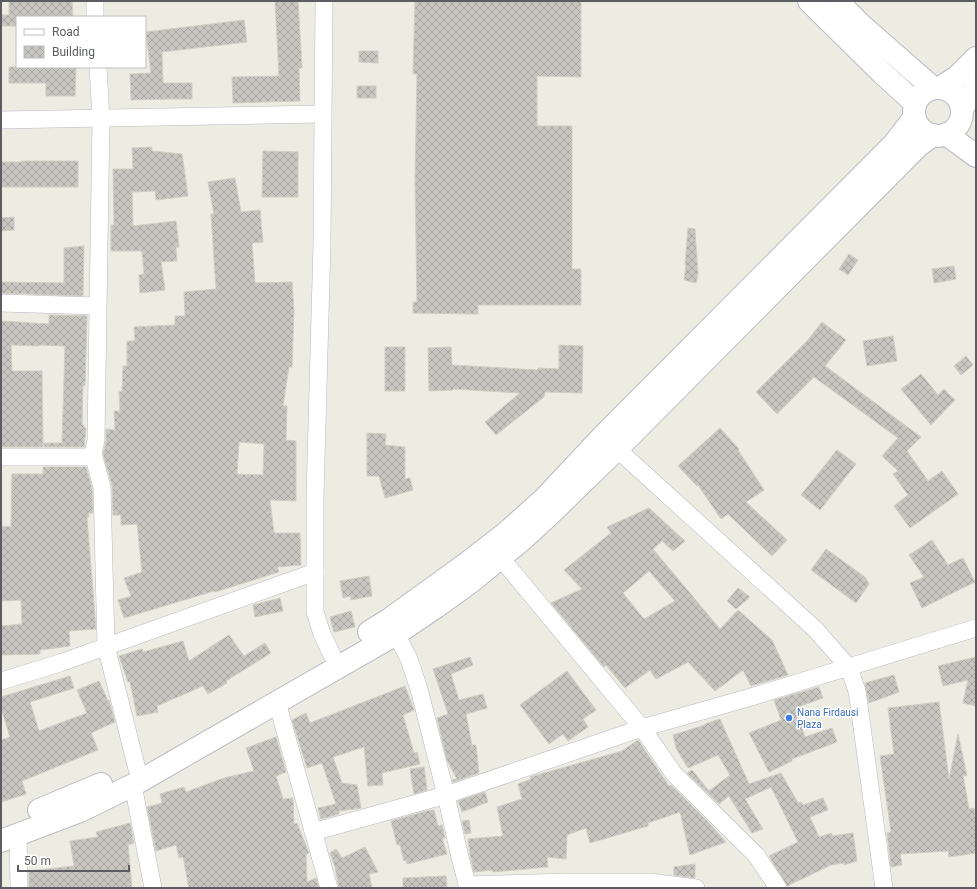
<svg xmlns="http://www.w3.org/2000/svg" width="977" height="889" viewBox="0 0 977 889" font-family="Roboto,sans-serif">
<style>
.building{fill:url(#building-cross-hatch);stroke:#d0cec2;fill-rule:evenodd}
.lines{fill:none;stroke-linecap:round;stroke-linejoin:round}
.street-casing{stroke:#b8b9be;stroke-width:18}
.secondary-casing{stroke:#b8bac0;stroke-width:24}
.street{stroke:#fff;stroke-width:17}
.secondary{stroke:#fff;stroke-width:22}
.shop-dot{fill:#3f7fe0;stroke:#fff;stroke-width:1.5}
.labels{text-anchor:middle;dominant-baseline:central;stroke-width:3;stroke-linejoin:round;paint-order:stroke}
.shop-label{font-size:10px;fill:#366cbe;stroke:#fff;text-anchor:start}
</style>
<defs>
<pattern id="building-cross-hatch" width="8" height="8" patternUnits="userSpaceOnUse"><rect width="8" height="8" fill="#c8c6c0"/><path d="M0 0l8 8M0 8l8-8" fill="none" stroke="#a5a49f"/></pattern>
</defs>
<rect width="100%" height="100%" fill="#ecece3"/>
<!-- building -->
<g class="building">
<polygon points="9,1 72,1 73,17 17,17 17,26 1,26 1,15 9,15"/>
<polygon points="275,1 298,1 302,68 299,68 300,101 233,103 232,77 279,76"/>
<polygon points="415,1 581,1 581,77 537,76 537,126 572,126 572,269 581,269 581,305 478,305 478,314 413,313 413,302 417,302 415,181 417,74 413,74"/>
<polygon points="244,20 247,42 162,52 163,83 192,83 192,99 167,99 131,100 130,74 151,73 146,32"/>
<polygon points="359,51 378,51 378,63 359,62"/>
<polygon points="9,67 76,67 75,96 46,96 46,83 9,83"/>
<rect x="357" y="86" width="19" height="12"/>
<polygon points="152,147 152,151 182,154 188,196 156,200 155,191 132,192 133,226 176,221 179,247 176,247 177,261 161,262 165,290 140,293 139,275 144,274 142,251 111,251 111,225 114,225 113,169 133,169 132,148"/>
<polygon points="263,151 298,152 298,197 262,197"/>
<polygon points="22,161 78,161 78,187 1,187 1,162 22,162"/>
<path d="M235,178L241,212L260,210L263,242L252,243L255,283L292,282L294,311L292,367H289L283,406H287L286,440L296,441V501L270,500L274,533H300L301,565L277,567L279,572L215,592L214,591L124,618L118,600L131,596L124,578L142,572L137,524L121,525V515H113L112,485L103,454L106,442V429L115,430L114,411H120L119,392L122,391L123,366H127V341H135L134,327L175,325V316H185L184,292L216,289L211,214H214L208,182ZM239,442L264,444L263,475L237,474Z"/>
<polygon points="14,217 14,230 1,231 1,218"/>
<polygon points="688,228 695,229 698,274 696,283 684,280 686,265 685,265"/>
<polygon points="84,246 83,296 1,293 1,282 64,283 64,248"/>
<polygon points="849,254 858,260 848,275 839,269"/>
<polygon points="954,266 956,279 934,283 932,269"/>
<polygon points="49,315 87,316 85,386 83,385 82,425 84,425 84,428 86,428 84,447 44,447 44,443 62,443 65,346 39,345 39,346 11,345 12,371 42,371 43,447 1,447 1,321 49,324"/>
<polygon points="822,322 846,340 825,366 921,437 907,451 928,481 942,471 958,494 910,528 894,506 908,495 893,474 898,471 882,456 898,438 814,377 777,414 756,392 808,340"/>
<polygon points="893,336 897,361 867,366 863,341"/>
<polygon points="559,345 583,346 582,393 545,392 544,397 496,435 485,422 520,393 453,389 453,390 429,391 428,348 451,347 452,365 538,370 538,368 559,369"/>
<rect x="385" y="347" width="20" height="44"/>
<polygon points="966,356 973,365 961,375 954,366"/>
<polygon points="921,374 938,395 944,389 955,400 931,425 901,389"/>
<polygon points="720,428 739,449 738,450 764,490 746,502 787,540 772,556 728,514 721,519 698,485 697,486 678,466"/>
<polygon points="367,433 386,434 385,445 405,447 405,479 410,478 413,490 385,498 379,476 367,476"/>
<polygon points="837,450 856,464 820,510 801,495"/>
<polygon points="43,467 86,467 92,488 93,513 88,513 89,517 87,517 96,629 69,631 70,646 40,650 40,654 1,655 1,626 22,624 21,600 1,601 1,526 11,527 12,474 43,474"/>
<path d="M649,508L685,541L673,551L662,541L653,549L720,629L738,610L772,640L788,675L751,686L743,670L715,691L688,662L656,679L650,670L625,688L606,665L604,667L551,603L582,589L564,570L611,533L607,527ZM649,571L675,601L644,619L623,593Z"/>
<polygon points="932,540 948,565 963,558 975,582 922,608 910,583 924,577 909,555"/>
<polygon points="826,549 865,577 869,584 856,603 811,570"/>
<polygon points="369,576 372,596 351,600 350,596 343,598 340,581"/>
<polygon points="738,588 750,597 736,609 727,601"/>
<polygon points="280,598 283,611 255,617 253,605"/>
<polygon points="351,611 355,627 334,632 330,617"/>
<polygon points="229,635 244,656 265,643 271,653 226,681 227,683 208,694 203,686 157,706 158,712 137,716 130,682 128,682 119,656 142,649 143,652 183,641 189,661"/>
<polygon points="470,657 473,665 451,674 459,700 483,694 487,708 466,714 472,745 476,745 479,773 453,782 452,780 457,779 447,760 437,718 448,714 433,669"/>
<polygon points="976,657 976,706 963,703 968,680 943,686 938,666"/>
<polygon points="567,671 596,710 583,719 588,727 568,741 563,734 549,744 520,705"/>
<polygon points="894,675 899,692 869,703 865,683"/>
<polygon points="70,676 74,688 30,702 39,731 87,713 77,690 99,681 108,701 109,700 115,722 91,733 98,750 22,781 26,794 1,802 1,740 10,737 1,708 1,697"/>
<polygon points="405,686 414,710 403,715 414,753 417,752 420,764 382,773 383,785 368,786 364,747 333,757 342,783 357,785 361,808 339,811 339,814 321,819 318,808 336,804 322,763 307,768 292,720 306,713 310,723"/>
<polygon points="819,687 823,698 795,708 805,737 832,728 837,742 792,759 792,761 769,772 749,733 781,720 774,700"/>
<polygon points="939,702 949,779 958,734 967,776 963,775 969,809 974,808 976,819 976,853 949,857 948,851 900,854 902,865 891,867 887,833 891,832 880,756 894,754 888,708"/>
<polygon points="720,719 749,784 781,773 798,803 801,802 803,805 823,798 828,810 810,817 819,837 832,833 832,836 853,833 857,861 844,865 844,863 831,865 787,886 769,856 798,842 771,787 745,799 763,829 752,833 729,796 719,804 687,773 692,770 709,791 730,775 718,755 688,768 676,748 673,735 705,725 705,724"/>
<polygon points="276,737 286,772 276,776 283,799 293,798 294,824 297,823 309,853 306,854 307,882 316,878 319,888 189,888 183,857 179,858 176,845 156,851 147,807 162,803 160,794 184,787 186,792 224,778 254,771 246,748"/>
<polygon points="638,740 669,786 671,785 707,821 726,842 690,855 680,812 648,823 648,826 590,843 586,828 567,835 566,859 547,857 548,867 493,872 492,870 474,872 470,855 468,839 503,836 497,807 522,799 518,784 531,779 530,777 622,751"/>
<polygon points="424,767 427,790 414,794 410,769"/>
<polygon points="485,792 488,802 462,812 458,801"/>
<polygon points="430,810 430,811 434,810 438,826 442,825 445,838 442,838 447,854 407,864 406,860 404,861 400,845 397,845 391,821"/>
<polygon points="469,820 471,833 465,834 462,821"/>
<polygon points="130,823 134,843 128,845 132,888 29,888 29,871 74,866 70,841 98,837 96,832"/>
<polygon points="365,847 378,872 369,874 372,888 339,888 335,867 330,853 336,849 342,858"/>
<polygon points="695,864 695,878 674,875 674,867"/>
<polygon points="446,876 447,888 403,888 403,878"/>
</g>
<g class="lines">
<defs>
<g id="street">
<polyline points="95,1 95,17"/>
<polyline points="324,1 322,243 315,497 315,612 322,634 332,655"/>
<polyline points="1,120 323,114"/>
<polyline points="1,303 97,306"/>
<polyline points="617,449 816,630 849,668 857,691 884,888"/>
<polyline points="93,454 102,487 106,646 137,769"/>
<polyline points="1,457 86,457 93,454 96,440 101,118 98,67"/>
<polyline points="500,557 642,728 674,774 756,855 778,888"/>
<polyline points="396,634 409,659 419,689 446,795 459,853 468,888"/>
<polyline points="1,681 60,663 315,572"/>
<polyline points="277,702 329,888"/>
<polyline points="133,785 153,888"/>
<polyline points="313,832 446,795 642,728 751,697 976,628"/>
<polyline points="18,834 19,888"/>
<polyline points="467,885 568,882 650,882 696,888"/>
</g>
<g id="secondary">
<polyline points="809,1 881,72 915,103"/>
<polyline points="837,1 860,24 933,88"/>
<polyline points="941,87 957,77 976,58"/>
<circle cx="938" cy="112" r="24"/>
<polyline points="962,109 976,86"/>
<polyline points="946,134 976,156"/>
<polyline points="369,632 390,619 466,564 506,533 544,499 604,435 894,144 914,118"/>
<polyline points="39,810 101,784"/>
<polyline points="1,841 80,811 133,785 396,634 436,607 472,581 523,539 547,517 617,449 918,146 933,135"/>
</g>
</defs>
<!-- street casing -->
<use href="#street" class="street-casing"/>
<!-- secondary casing -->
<use href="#secondary" class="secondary-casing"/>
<!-- street -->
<use href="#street" class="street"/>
<!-- secondary -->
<use href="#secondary" class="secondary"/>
</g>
<!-- markers -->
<circle class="shop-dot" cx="789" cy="718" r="4"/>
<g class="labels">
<!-- shop labels -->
<g class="shop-label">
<text x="797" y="712">Nana Firdausi<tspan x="797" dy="12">Plaza</tspan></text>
</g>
</g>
<!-- border -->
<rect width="977" height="889" fill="none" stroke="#5b5d62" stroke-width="4"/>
<!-- legend -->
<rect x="16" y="16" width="130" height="52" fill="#ffffff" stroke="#bdbec0"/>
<rect x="24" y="29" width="20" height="6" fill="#ffffff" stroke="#bdbec0"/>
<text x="52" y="36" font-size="12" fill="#5b5d62">Road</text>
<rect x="24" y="46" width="20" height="12" fill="url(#building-cross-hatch)" stroke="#bdbec0"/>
<text x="52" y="56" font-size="12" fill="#5b5d62">Building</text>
<!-- scale -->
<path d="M18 865v6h111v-6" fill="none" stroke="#5b5d62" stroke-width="2"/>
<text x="24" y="865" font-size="12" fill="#5b5d62" stroke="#ffffff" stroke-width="3" paint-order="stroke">50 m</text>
</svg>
